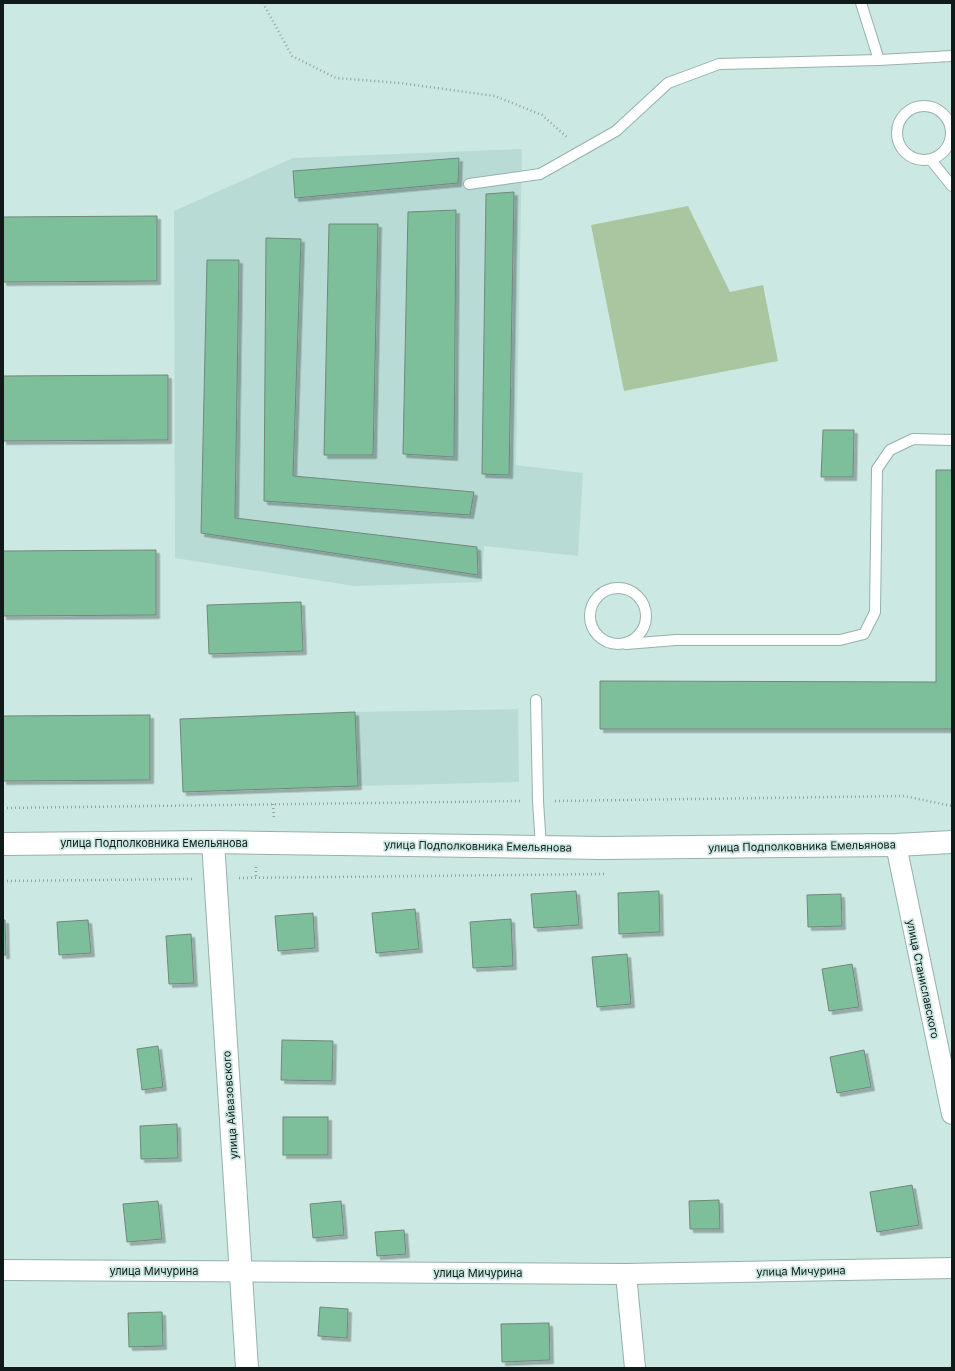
<svg xmlns="http://www.w3.org/2000/svg" width="955" height="1371" viewBox="0 0 955 1371" font-family="Inter,sans-serif">
<style>
.built{fill:#b8dcd5}
.green{fill:#a9c6a0}
.building{fill:#7dbe9b;stroke:#72887b;filter:url(#shadow)}
.lines{fill:none;stroke-linecap:round;stroke-linejoin:round}
.lane-casing{stroke:#96b1ab;stroke-width:12}
.street-casing{stroke:#96b1ab;stroke-width:22}
.secondary-casing{stroke:#96b1ab;stroke-width:24}
.primary-casing{stroke:#96b1ab;stroke-width:24}
.path{stroke:#8fa5a0;stroke-width:2.5;stroke-dasharray:1 3;stroke-linecap:butt}
.lane{stroke:#fff;stroke-width:10}
.street{stroke:#fff;stroke-width:20}
.secondary{stroke:#fff;stroke-width:22}
.primary{stroke:#fff;stroke-width:22}
.labels{text-anchor:middle;dominant-baseline:central;stroke-width:3.5;stroke-linejoin:round;paint-order:stroke}
.street-label{font-size:11px;fill:#101a18;stroke:#cce8e2}
</style>
<defs>
<filter id="shadow"><feDropShadow dx="3.5" dy="3.5" stdDeviation="0" flood-color="#0004"/></filter>
</defs>
<rect width="100%" height="100%" fill="#cce8e2"/>
<!-- built -->
<g class="built">
<polygon points="522,149 516,465 583,473 578,556 484,546 482,582 354,586 175,558 174,211 293,158"/>
<polygon points="518,709 519,782 358,786 355,712"/>
</g>
<!-- green -->
<polygon class="green" points="688,206 730,292 763,285 778,361 624,391 591,225"/>
<!-- building -->
<g class="building">
<polygon points="459,158 458,183 295,198 293,171"/>
<polygon points="514,192 509,475 482,474 486,194"/>
<polygon points="456,210 454,457 403,454 408,212"/>
<polygon points="157,216 157,281 3,282 3,217"/>
<polygon points="329,224 378,224 373,455 324,455"/>
<polygon points="266,238 301,239 293,476 474,492 470,515 264,501"/>
<polygon points="207,260 239,260 235,518 477,547 478,575 201,533"/>
<polygon points="168,375 168,440 3,441 3,376"/>
<polygon points="823,430 854,430 853,477 821,477"/>
<polygon points="936,470 952,470 952,729 600,729 600,681 936,682"/>
<polygon points="156,550 156,615 3,616 3,551"/>
<polygon points="301,602 303,651 209,654 207,605"/>
<polygon points="355,712 358,786 183,792 180,719"/>
<polygon points="150,715 150,780 3,781 3,716"/>
<polygon points="576,891 579,925 534,928 531,894"/>
<polygon points="659,891 660,932 619,934 618,893"/>
<polygon points="841,894 842,926 808,927 807,895"/>
<polygon points="415,909 419,949 376,953 372,913"/>
<polygon points="313,913 315,948 278,951 275,916"/>
<polygon points="511,919 513,966 473,968 470,922"/>
<polygon points="3,920 5,920 6,955 3,955"/>
<polygon points="88,920 91,953 59,955 57,922"/>
<polygon points="191,934 194,983 169,984 166,936"/>
<polygon points="627,954 631,1004 597,1007 592,957"/>
<polygon points="852,964 859,1007 829,1011 822,969"/>
<polygon points="282,1040 333,1041 332,1081 281,1080"/>
<polygon points="158,1046 163,1087 142,1090 137,1049"/>
<polygon points="864,1050 871,1087 837,1093 830,1057"/>
<rect x="283" y="1117" width="45" height="38"/>
<polygon points="177,1124 178,1158 141,1159 140,1126"/>
<polygon points="912,1185 919,1225 877,1232 870,1192"/>
<polygon points="719,1200 720,1229 690,1229 689,1201"/>
<polygon points="158,1201 162,1239 127,1242 123,1204"/>
<polygon points="341,1201 344,1235 313,1238 310,1204"/>
<polygon points="404,1230 406,1254 377,1256 375,1232"/>
<polygon points="320,1307 348,1309 347,1338 318,1336"/>
<polygon points="162,1312 163,1346 129,1347 128,1313"/>
<polygon points="549,1323 550,1360 502,1362 501,1324"/>
</g>
<g class="lines">
<defs>
<g id="lane">
<polyline points="861,3 879,60"/>
<circle cx="924" cy="133" r="27"/>
<polyline points="931,160 952,186"/>
<polyline points="469,184 540,174 616,131 668,83 719,64 879,60 952,56"/>
<circle cx="618" cy="616" r="28"/>
<polyline points="626,644 676,640 840,640 864,634 875,612 877,469 890,450 913,439 952,440"/>
<polyline points="536,700 538,801 541,847"/>
</g>
<g id="street">
<polyline points="896,845 952,1114"/>
<polyline points="3,1270 626,1274 952,1268"/>
<polyline points="626,1274 635,1368"/>
</g>
<polyline id="secondary" points="213,842 247,1368"/>
<polyline id="primary" points="3,844 213,842 602,848 896,845 952,842"/>
</defs>
<!-- lane casing -->
<use href="#lane" class="lane-casing"/>
<!-- street casing -->
<use href="#street" class="street-casing"/>
<!-- secondary casing -->
<use href="#secondary" class="secondary-casing"/>
<!-- primary casing -->
<use href="#primary" class="primary-casing"/>
<!-- path -->
<g class="path">
<polyline points="263,3 292,56 336,78 400,83 495,96 542,115 568,138"/>
<polyline points="555,801 904,796 952,806"/>
<polyline points="273,804 274,819"/>
<polyline points="3,808 520,801"/>
<polyline points="256,867 256,878"/>
<polyline points="239,878 604,874"/>
<polyline points="3,881 192,879"/>
</g>
<!-- lane -->
<use href="#lane" class="lane"/>
<!-- street -->
<use href="#street" class="street"/>
<!-- secondary -->
<use href="#secondary" class="secondary"/>
<!-- primary -->
<use href="#primary" class="primary"/>
</g>
<g class="labels">
<!-- street labels -->
<g class="street-label">
<text x="154" y="843">улица Подполковника Емельянова</text>
<text transform="translate(478 846) rotate(1)">улица Подполковника Емельянова</text>
<text transform="translate(802 846) rotate(-1)">улица Подполковника Емельянова</text>
<text transform="translate(923 979) rotate(78)">улица Станиславского</text>
<text transform="translate(230 1105) rotate(-94)">улица Айвазовского</text>
<text x="154" y="1271">улица Мичурина</text>
<text transform="translate(801 1271) rotate(-1)">улица Мичурина</text>
<text x="478" y="1273">улица Мичурина</text>
</g>
</g>
<!-- border -->
<rect width="955" height="1371" fill="none" stroke="#101a18" stroke-width="8"/>
</svg>
